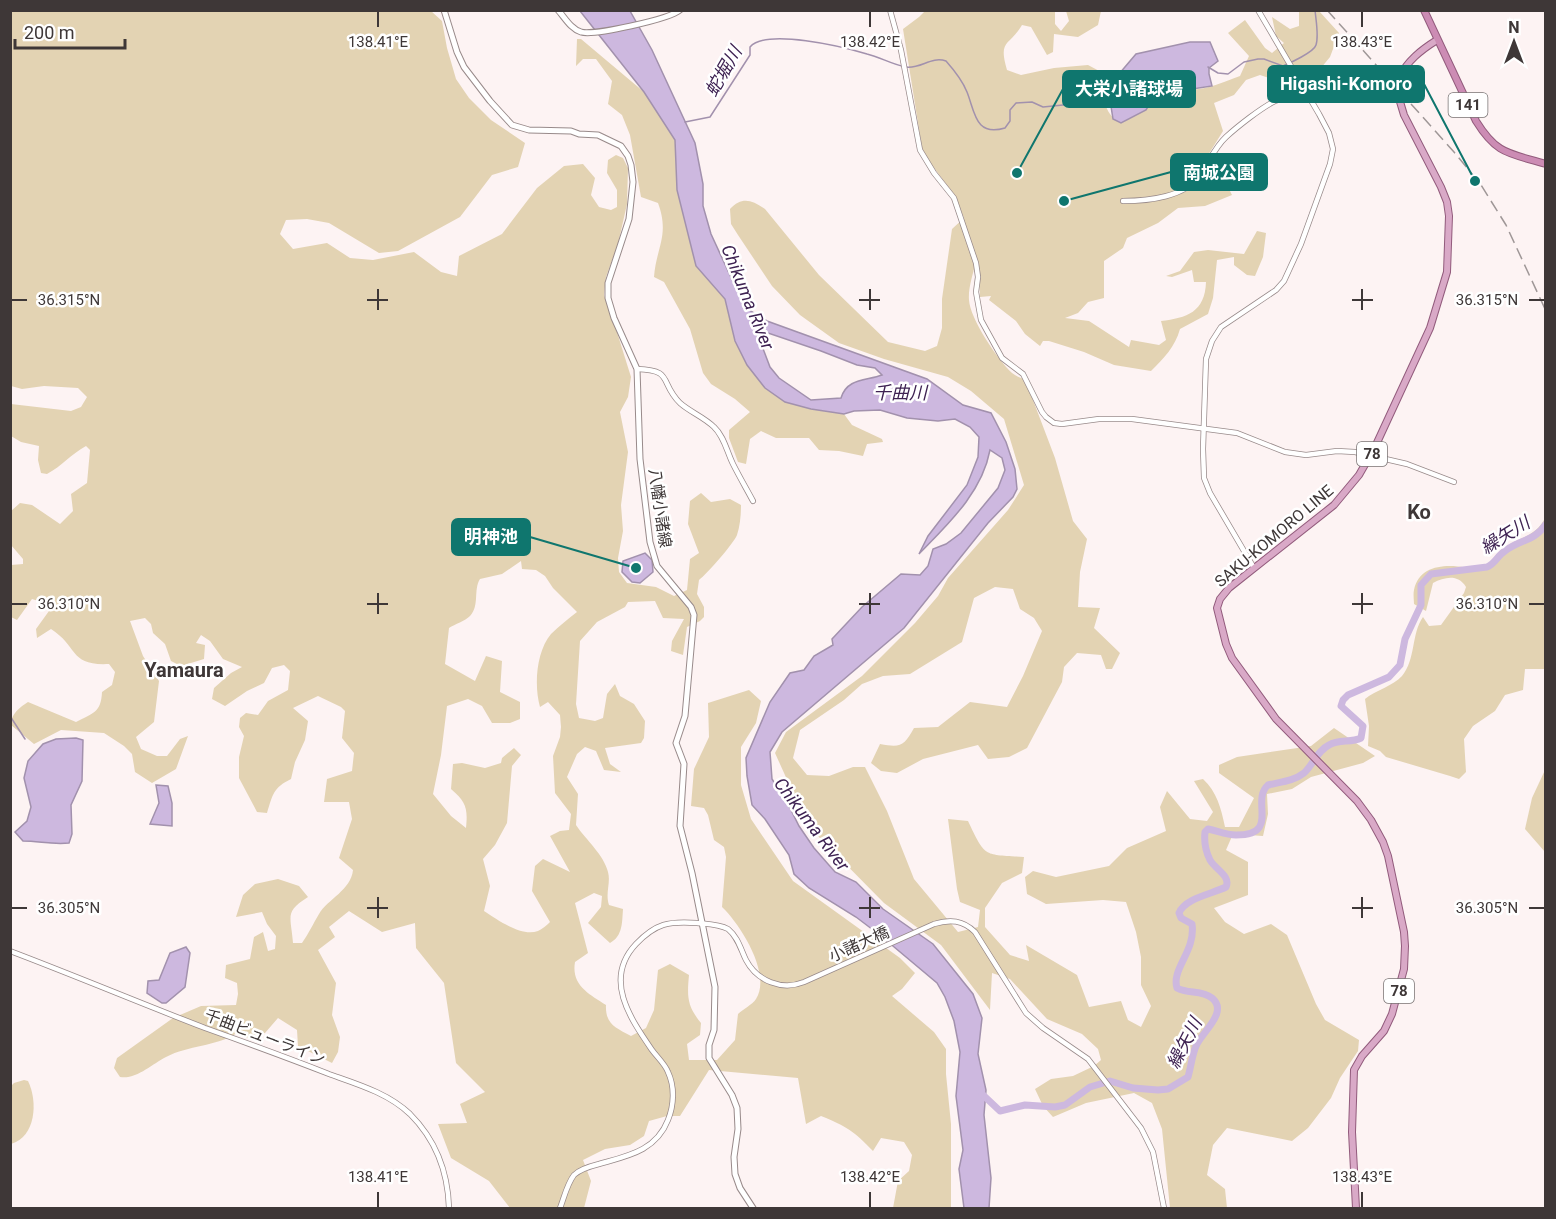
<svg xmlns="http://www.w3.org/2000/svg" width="1556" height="1219" viewBox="0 0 1556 1219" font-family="Roboto,'Noto Sans JP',sans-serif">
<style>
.green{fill:#e3d3b3;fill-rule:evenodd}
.water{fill:#cdb8df;stroke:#a291ad;stroke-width:1.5;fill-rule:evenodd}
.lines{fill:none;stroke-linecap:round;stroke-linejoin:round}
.stream{stroke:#a291ad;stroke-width:1.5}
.river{stroke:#cdb8df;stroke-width:7}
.tertiary-casing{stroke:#988a8a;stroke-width:6}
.secondary-casing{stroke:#988a8a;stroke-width:7}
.primary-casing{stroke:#925b7c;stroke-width:8}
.trunk-casing{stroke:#925b7c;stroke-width:8}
.tertiary{stroke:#fff;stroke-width:4.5}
.secondary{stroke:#fff;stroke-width:5}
.primary{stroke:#d9a9c7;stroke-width:6}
.trunk{stroke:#cc8cb4;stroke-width:6}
.rail{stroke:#9f9797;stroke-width:1.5;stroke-dasharray:12 6;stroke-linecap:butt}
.primary-bridge-casing{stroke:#925b7c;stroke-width:8;stroke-linecap:butt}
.primary-bridge{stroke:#d9a9c7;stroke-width:6}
.ticks{fill:none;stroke:#3e3737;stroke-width:2}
.labels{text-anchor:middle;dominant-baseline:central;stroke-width:5;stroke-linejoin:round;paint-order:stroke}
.shield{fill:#fff;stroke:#787373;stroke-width:1.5}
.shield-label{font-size:15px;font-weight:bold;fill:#3e3737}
.street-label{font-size:16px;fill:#3e3737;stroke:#fff}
.water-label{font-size:18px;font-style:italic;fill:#3e2252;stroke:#fff}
.quarter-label{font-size:20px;font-weight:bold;fill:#3e3737;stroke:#fff}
.ticks-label{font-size:15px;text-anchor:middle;fill:#3e3737;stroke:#fff;stroke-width:5;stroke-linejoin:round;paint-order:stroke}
.leader{fill:none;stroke:#0f766e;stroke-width:2}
.callout-dot{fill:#0f766e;stroke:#fff;stroke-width:2}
.callout{fill:#0f766e;stroke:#0f766e;stroke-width:2}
.callout-label{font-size:18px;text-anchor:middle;font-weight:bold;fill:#fff}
</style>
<rect width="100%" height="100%" fill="#fdf3f3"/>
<!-- green -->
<g class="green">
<path d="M11,11H431L442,21L447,48L456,79L469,98L491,120L525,143L518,167L492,175L460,217L398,251L379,253L329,223L307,219L286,220L280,234L293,249L327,243L350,258L373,260L414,252L441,272L457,276L459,256L502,234L537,188L564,166L583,164L595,178L591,195L599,207L611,210L617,207V190L607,173L608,160L616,155L623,158L628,168L627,204L618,244L606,277L604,295L616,329L631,377L628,397L620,412L628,452L621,505L623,531L618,558L619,572L627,583L656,587L674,596L687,590L690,559L699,553L688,524L690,501L701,493L711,502L730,499L741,505C741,515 740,526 737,535C734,543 707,574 699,580L697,594L704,607V617L700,621L687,627L683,655L671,651L672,641L684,619L663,618L655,601L628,602L625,607L597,622L580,641L576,704L579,718L595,721L603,718L607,694L615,684L620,696L634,704L645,721L644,738L641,743L605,748L610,764L621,772L604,770L596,751L585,747L577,754L567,777L578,794L576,825C586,840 604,855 608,872C611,883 605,893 609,905L623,909C622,922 623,936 610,943L588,923L601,907L602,896L594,893L575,903L588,953L575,962C571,985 589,994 606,1005C605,1024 616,1028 631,1036L646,1028L654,1010L658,970L670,964L689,975C687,997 687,1006 701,1023L700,1035L687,1044L689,1060H717L735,1040L738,1014C743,1009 752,1005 756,999C772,974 740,924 722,907L726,857L724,847L714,840L708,815L704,808L691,806L694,769L709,737L708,703L749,690L761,701L756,723L741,747V785L751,819L793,881L900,958L915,973L902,989L892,996L934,1032L946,1049V1074L951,1124V1208H893L898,1181L909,1171L912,1155L904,1142L881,1138L873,1151C854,1131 846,1126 821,1116L806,1124L798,1078L709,1070L680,1116H667L649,1121L644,1136L630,1145L605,1149L583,1160L591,1181L584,1208H510L489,1181L451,1158L438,1124L467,1123L460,1104L485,1092L456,1063L444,983L416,948L415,923L382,932L349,911L329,927L335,937L318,950L336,983L332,1015L340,1037L338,1052L332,1063L298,1046L297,1030L278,1018L265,1033L246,1038L237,1033C215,1047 189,1045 166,1057C152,1064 136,1080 120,1077L114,1068L117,1058L173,1018L201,1006L236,1005L238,994L237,983L225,978L226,965L250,959L254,937L263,932L268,951L275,949L276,936L267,924L262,912L236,917L243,895L255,884L278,879L299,886L308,897C284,912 291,916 293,943H302C309,933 313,924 319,914C328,899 351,890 353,870L339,858L352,819L349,802H324L327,779L352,771L354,753L342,738L345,711L341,707L318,696L293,708L308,721L305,740L295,762L291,779C273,788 273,794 267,813L257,812L239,778V757L244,736L239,727L240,718L246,713L258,715L268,701L288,690L290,671L284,665L272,668L264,683L247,691L225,706L212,699L214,688L231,673L242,667L223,659L210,641L201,635L196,643L205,645L204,659L181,666L171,661L165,644L153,633L151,624L145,618L130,621L143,656L159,681L154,722L136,737L141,749L157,756H167L180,739L188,736L176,769L152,783L135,772L132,754L124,746L104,733L61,730L34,744L11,725C10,715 20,707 28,702L76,722C93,713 101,713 102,692L112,685L115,672L109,664C69,666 79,647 51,629L37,638L36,629L49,611L45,603L32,599L17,620L11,617V565L23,564V559L11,545V511L20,503L32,505L60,524L73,511L71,494L87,483L90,450L86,446C71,454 62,466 47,474L41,473L38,460L39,446L21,442L11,436L12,415L11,404L71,411L81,407L87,397L78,388L44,386L22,389L11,386ZM521,561L522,569L536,570L545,576L553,588L577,612C568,619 559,626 551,634C536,652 534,686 540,707L548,702L560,715L561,727L560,737L553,756L555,793L571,814L569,830L560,831L550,836L570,872L543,859L535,866L532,891L550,922C547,925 542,929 538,931C521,937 498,920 484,911L490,886L483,859L495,845L507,823L512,766L521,755L514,748L502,758L501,763L485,768L462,763L453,764L451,789C466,802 468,808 466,828L451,816L433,794L441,755L447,706L468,699L482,706L492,723H510L520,719V702L500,692L502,661L486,656L475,681L445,664L449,628C455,624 465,621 470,616C480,605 473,590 480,579L502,574Z"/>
<path d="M925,11H1055V24L1061,31L1069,21L1066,11H1101L1098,25L1078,37L1054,34L1053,52L1047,55L1031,27L1022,25C1009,47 998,39 1007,70L1021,75L1054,68L1088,65L1103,73C1102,91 1102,114 1121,123L1146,110L1161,85C1170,85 1176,88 1184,89C1202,92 1224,82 1240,76L1249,56L1228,33L1245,20L1265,48L1272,53L1284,43L1276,36L1272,17L1290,29L1299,26V11H1319L1339,33L1330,57L1316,74L1294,82H1281L1260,75L1246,80L1234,95L1214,103L1223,131L1189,186L1178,195L1199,185L1203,190L1229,189L1232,195L1205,206L1178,208L1158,223L1127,238L1123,248L1104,261V298L1088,302L1078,313L1065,318L1089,321L1129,347L1131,340L1159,345L1166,340L1161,321C1187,318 1205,312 1206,282H1194L1192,270L1172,277L1166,276L1180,271L1194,252L1208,250L1244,254L1257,231L1266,233L1263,257L1255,276L1247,275L1234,265V257L1217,260L1213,298L1208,314L1180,329C1175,347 1164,358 1151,371L1114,365L1084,352L1049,341H1043L1040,346L1025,334L1016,321L989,300L991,296L980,297L979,270L976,262C973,273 968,289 969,300C970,319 998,360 1012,373C1016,376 1020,378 1025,379L1055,458L1073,521L1087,539L1080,572L1078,607L1100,608L1094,628L1120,653L1112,669H1106L1101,655L1077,653L1064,667L1062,682L1027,748L1009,757L988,759L978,745L923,759L897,773L881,771L871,763L880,744C901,748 904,746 914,728L938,727L970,702L1007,707L1023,676L1042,631L1034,618L1020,609L1013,589L995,587L974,598L962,642L910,674L883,676L862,684L844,700L800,730L793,758L807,775L829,776L853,767H865L887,811L914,879L958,932L978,927L980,910L960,902L957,889L948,819L968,821C986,859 984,854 1024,857L1022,873L1002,883L985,908V927L1010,955L1029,961L1026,945L1077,975L1089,1007L1121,1001L1128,1020L1141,1027L1151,1006L1141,985V957L1136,932L1126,902L1103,900L1046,904L1027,894L1025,877L1033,871L1056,877L1109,866L1127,848L1166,831L1160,807L1167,791L1190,819L1207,821L1213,812L1194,781L1203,779C1217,792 1221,808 1225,827H1239L1254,798L1219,773V765L1237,757L1311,746L1334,728L1375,756L1363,763L1311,777L1292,789L1267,794L1268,814L1263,836L1233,834L1226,850L1248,862V895L1214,908L1225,922L1244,934L1271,924L1287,935L1316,1004L1325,1020L1359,1040L1358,1051L1340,1078L1331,1098L1308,1128L1292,1141L1227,1128L1213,1145L1207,1175L1225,1189L1227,1208H1170L1162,1129L1152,1103L1134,1093L1086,1103L1053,1117L1043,1106L1035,1089L1051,1079L1073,1076L1094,1066L1101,1060L1098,1049L1082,1034L1047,1019L1010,979L992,973L990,1010L941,945L884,903L808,826L775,753L786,732L862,676L915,623L938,596L948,578L1008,510L1024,485L1004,419L971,391L948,377L884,359L839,343L800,315L772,286L738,235L731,224L730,209C742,196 752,200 765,209L819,275L888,342L925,351L937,346L942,328V299L952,229L964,218L955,196L929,161L922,148L903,29L919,17Z"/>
<path d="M577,39H581L644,92L675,140L677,190L696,266L725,299L735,341L785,402L811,409L844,414L852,425L882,439L883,442L867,444L863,456L839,451L819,450L809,438H776L761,431L750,439L746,464L738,462L729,438V430L750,412L735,399L711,384L703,373L690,329L664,282L654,277C656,248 670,235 658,203L641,197L630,135L622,115L608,104L612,81L596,59H583L576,66Z"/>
<path d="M1545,518V669H1525L1523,690L1505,695L1495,711L1473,726L1464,739L1466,772L1459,779L1450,776L1386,757L1380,751L1368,746L1369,726L1365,699C1376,690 1393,686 1402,676C1416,659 1411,634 1423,617L1429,626L1441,625L1464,593L1466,587C1458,574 1445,577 1433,583L1426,611L1414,604C1414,600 1413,594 1414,590C1420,560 1458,564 1479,571L1490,567L1489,564C1493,559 1497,553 1502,549C1517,538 1536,537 1545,518Z"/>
<polygon points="1545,770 1545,852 1525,829 1532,798"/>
<path d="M24,1080L28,1081C38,1101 36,1137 11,1144V1086L14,1083Z"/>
</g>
<!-- water -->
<g class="water">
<path d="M580,11H630L652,50L695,143L703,184V206L711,234L735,286L749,310L767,321L927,379L963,405L991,413L1006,442L1015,469L1017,489L1013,497L988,523L904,628L782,732L770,752L772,779L790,808L799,826L814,848L835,872L856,882L883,909L933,944L973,994L982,1018L978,1054L986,1090L984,1115L991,1178L989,1208H964L959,1169L963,1150L956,1096L960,1052L954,1021L945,997L937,983L881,936L856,917L809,888L794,874L789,855L765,819L752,805L747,776L746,758L770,702L790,673L804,670L814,656L833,645L832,639L862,607L901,574L920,575L928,566L933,549L946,544L961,533L998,488L1005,470L1002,458L990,450C982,493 948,524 919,554L928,536L967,485L978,457L979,437L970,427L955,419L938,421L907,418L880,410L854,411L844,414L811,409L785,402L765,388L747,365L735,341L725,299L696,266L677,190L675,140L644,92ZM762,331L821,351L857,365L875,368L882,375C866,381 847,378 841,398L811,400L779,378L770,367L762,346Z"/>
<polygon points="1190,42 1210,42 1218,61 1209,68 1209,74 1212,86 1186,90 1169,85 1161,85 1146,110 1121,123 1113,119 1108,87 1136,54"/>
<polygon points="645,553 652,560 653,572 640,583 632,582 622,572 623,561"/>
<path d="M76,738L83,740L82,781L71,805L72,834L69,843C53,845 39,841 23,841L15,832L27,821L31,807L24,778L28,761L43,744L56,739Z"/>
<polygon points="156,785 168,786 172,803 172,826 150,824 159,803"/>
<polygon points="186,947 190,953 185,987 166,1003 162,1003 147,993 148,981 159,980 170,953"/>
</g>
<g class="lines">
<!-- stream -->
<g class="stream">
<path d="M1208,67L1218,73L1228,74L1244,62L1258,59H1264L1283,66C1290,63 1314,52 1316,45C1319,36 1316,21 1315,10"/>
<path d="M685,122L710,117L750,55V47C766,28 844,47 867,54C880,57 893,65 906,67C921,69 931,56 946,61C954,70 963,82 967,92C975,112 975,137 1005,128L1010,121V110L1016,103L1032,102L1043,107L1073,104L1109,105L1111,103"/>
<polyline points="10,716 25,739"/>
</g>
<!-- river -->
<path class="river" d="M980,1090L983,1095L1000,1111L1025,1105L1055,1107L1065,1105L1090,1087L1110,1081L1133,1088L1158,1090L1168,1089L1188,1077C1191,1067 1192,1055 1196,1046C1202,1032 1229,1012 1212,998C1202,990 1188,994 1177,988C1171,969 1196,951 1192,924L1181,918L1179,913C1185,898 1212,894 1226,887C1231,876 1216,870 1210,860C1206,852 1204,841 1205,832L1208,829C1218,831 1226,835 1236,835C1281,835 1250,801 1268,785C1280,782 1294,781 1304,773C1313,765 1317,751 1329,745C1339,739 1351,743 1361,738L1363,726L1341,706L1343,700L1348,695L1389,677L1400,665L1405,639L1421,605V585L1431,574L1487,567C1495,564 1497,556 1505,551C1520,539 1534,542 1546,524"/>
<defs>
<g id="tertiary">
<polyline points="890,10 901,50 920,150 934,173 954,198 976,263 978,277 976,292 981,320 1002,358 1023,374 1042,412 1046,417 1054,423 1062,424 1099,419 1132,419 1237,433 1285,452 1306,455 1337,451 1355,452 1407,464 1454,482"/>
<path d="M1123,201C1148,201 1186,197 1200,175C1209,162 1215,147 1226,137C1238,126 1261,108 1275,101C1285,97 1297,97 1307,94"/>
<path d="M637,369C674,370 659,382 680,403C690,412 704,417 714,427C724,436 727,452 733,464C739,476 746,488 753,501"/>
<polyline points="1254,568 1210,493 1204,478 1203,449 1206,359 1212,341 1221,327 1276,290 1284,281 1301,244 1330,164 1333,149 1329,133 1319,114 1258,10"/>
<path d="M10,951C76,976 140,1003 205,1028C247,1043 288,1058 329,1074C357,1084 388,1093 410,1114C436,1140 448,1173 449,1208"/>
<path d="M560,1208C564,1198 567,1184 574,1175C580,1169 591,1166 599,1164C627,1156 656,1151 668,1120C674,1105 675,1087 668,1072C665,1064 657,1057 652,1050C630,1018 603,979 636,944C656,923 669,921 697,923C707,924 719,924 728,929C738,937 741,950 746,960C757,981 782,991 804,982L934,924C950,919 963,920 975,932L1026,1013L1043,1028L1088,1059L1141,1128L1153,1152L1164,1208"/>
</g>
<g id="secondary">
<polyline points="444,10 457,52 464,67 490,101 512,125 529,130 571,131 579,134 598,135 621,146 628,156 631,165 633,182 629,219 608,283 608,298 614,318 637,369 640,459 650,542 657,566 691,607 694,615 685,716 676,743 684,764 680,826 692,873 715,987 714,1030 709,1045 709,1058 732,1095 737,1108 738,1129 734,1157 735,1174 740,1188 753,1208"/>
<path d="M558,10C565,18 571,29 581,32C593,36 670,19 680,10"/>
</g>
<g id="primary">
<path d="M1399,78C1407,61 1421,50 1437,40"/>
<polyline points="1356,1208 1352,1132 1354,1070 1362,1056 1384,1031 1392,1014 1404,969 1405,946 1404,932 1388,856 1383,842 1371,820 1357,801 1276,719 1232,658 1226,644 1217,608 1220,599 1229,588 1334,505 1359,475 1375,447 1430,328 1447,272 1449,216 1447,202 1441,187 1404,115 1398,95"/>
</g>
<path id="trunk" d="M1424,10L1476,121C1497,155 1509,153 1546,164"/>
</defs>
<!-- tertiary casing -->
<use href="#tertiary" class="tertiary-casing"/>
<!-- secondary casing -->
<use href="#secondary" class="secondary-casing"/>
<!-- primary casing -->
<use href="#primary" class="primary-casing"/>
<!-- trunk casing -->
<use href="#trunk" class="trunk-casing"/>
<!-- tertiary -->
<use href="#tertiary" class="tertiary"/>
<!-- secondary -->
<use href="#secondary" class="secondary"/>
<!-- primary -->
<use href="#primary" class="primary"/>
<!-- trunk -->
<use href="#trunk" class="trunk"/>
<!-- rail -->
<polyline class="rail" points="1327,10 1454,152 1481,185 1506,225 1546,311"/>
<defs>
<polyline id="primary-bridge" points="1398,95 1399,78"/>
</defs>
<!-- primary-bridge casing -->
<use href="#primary-bridge" class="primary-bridge-casing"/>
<!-- primary-bridge -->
<use href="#primary-bridge" class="primary-bridge"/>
</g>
<!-- ticks -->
<path class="ticks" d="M378,12V27M870,12V27M1362,12V27M378,289V310M870,289V310M1362,289V310M12,300H27M367,300H388M859,300H880M1352,300H1373M1529,300H1544M378,593V614M870,593V614M1362,593V614M12,604H27M367,604H388M859,604H880M1352,604H1373M1529,604H1544M378,897V918M870,897V918M1362,897V918M12,908H27M367,908H388M859,908H880M1352,908H1373M1529,908H1544M378,1192V1207M870,1192V1207M1362,1192V1207"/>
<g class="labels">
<!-- shield labels -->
<g class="shield">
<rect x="1448.5" y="93" width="39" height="24" rx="4.5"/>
<rect x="1357" y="442" width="30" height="24" rx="4.5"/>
<rect x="1384" y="979" width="30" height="24" rx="4.5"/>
</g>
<g class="shield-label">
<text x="1468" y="105">141</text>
<text x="1372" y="454">78</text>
<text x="1399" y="991">78</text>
</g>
<!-- street labels -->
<g class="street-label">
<text transform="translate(660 508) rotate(82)">八幡小諸線</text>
<text transform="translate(1274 536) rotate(-40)">SAKU-KOMORO LINE</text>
<text transform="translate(859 944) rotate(-24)">小諸大橋</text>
<text transform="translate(265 1037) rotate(21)">千曲ビューライン</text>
</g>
<!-- water labels -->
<g class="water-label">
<text transform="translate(723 71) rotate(-60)">蛇堀川</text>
<text transform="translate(748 297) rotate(68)">Chikuma River</text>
<text x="900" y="392">千曲川</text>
<text transform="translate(1505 535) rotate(-32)">繰矢川</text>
<text transform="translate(812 824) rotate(53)">Chikuma River</text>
<text transform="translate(1184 1043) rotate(-63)">繰矢川</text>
</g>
<!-- quarter labels -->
<g class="quarter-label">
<text x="1419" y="512">Ko</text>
<text x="184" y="670">Yamaura</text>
</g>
</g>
<g class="ticks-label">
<text x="378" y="47">138.41°E</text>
<text x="870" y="47">138.42°E</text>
<text x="1362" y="47">138.43°E</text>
<text x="69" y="305">36.315°N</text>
<text x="1487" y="305">36.315°N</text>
<text x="69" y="609">36.310°N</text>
<text x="1487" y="609">36.310°N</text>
<text x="69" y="913">36.305°N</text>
<text x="1487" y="913">36.305°N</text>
<text x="378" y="1182">138.41°E</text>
<text x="870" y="1182">138.42°E</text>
<text x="1362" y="1182">138.43°E</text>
</g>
<!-- callouts -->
<path class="leader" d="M1475 181L1424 84M1017 173L1063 89M1064 201L1171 172M636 568L530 537"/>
<g class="callout-dot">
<circle cx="1475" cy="181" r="6"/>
<circle cx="1017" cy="173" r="6"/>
<circle cx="1064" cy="201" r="6"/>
<circle cx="636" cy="568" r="6"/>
</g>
<g class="callout">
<rect x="1268" y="66" width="156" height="36" rx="6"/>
<rect x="1063" y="71" width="132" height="36" rx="6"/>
<rect x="1171" y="154" width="96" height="36" rx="6"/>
<rect x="452" y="519" width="78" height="36" rx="6"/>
</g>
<g class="callout-label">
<text x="1346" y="90">Higashi-Komoro</text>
<text x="1129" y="95">大栄小諸球場</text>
<text x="1219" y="179">南城公園</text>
<text x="491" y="543">明神池</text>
</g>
<!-- border -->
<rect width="1556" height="1219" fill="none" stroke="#3e3737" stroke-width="24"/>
<!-- north arrow -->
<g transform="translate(1514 42)" stroke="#ffffff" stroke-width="4.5" paint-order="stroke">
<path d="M0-4.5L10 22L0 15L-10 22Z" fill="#3e3737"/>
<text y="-9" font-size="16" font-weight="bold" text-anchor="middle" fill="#3e3737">N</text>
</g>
<!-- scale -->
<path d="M15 39v9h110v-9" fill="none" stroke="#3e3737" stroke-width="3"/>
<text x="24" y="39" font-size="18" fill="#3e3737" stroke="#ffffff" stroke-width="4.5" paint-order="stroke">200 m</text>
</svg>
